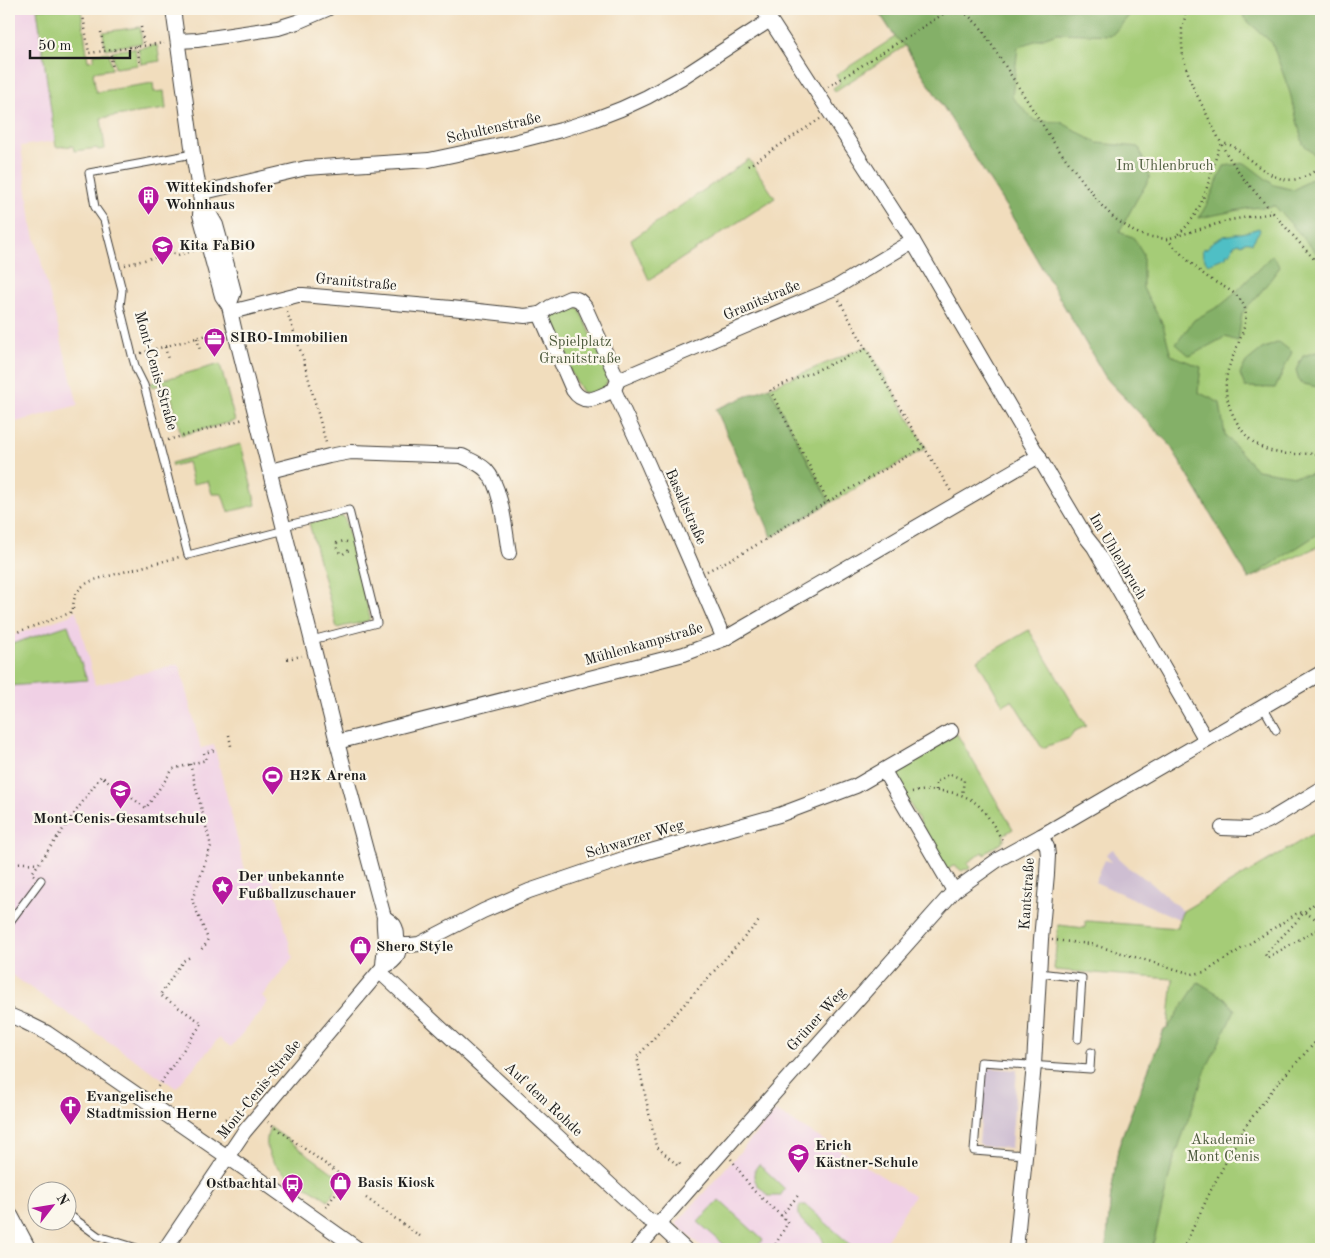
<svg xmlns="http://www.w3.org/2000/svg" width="1330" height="1258" viewBox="0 0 1330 1258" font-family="'Old Standard TT',serif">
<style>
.built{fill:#f0d0e5}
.industrial{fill:#cebed2}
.green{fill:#a5cc77;stroke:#60744a}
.forest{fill:#84b068;stroke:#506642}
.water{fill:#50bfc5;stroke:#366e70}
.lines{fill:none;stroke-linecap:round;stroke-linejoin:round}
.lane-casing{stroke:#3c3934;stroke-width:9}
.street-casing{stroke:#3c3934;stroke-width:16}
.secondary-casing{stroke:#3c3934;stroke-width:21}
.path{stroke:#3c3934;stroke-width:2.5;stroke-dasharray:1 4;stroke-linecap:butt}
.lane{stroke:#fff;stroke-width:7}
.street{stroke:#fff;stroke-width:14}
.secondary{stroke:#fff;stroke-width:19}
.labels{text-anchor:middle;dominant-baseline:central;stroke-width:4.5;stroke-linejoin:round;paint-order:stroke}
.street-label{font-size:15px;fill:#1c1c1c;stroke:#fbf7ec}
.park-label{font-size:15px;fill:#4c5a3c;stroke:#fbf7ec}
.poi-label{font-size:15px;font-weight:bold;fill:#1c1c1c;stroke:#fbf7ec;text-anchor:start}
</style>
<rect width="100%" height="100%" fill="#fbf7ec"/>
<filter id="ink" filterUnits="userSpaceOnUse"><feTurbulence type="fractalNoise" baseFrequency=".02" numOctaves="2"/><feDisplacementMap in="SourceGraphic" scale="10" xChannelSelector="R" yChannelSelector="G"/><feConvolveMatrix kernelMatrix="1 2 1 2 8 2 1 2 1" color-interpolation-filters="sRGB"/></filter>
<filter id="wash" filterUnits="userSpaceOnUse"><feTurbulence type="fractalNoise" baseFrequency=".0096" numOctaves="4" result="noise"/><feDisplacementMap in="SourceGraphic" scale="20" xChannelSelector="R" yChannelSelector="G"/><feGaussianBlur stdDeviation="1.12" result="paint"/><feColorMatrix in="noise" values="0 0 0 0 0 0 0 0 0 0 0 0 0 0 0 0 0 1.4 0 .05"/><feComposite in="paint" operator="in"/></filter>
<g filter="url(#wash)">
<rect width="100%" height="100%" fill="#f1ddbd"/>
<!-- built -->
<g class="built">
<polygon points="9,9 37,9 55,141 21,146 31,222 78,405 9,424"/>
<polygon points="76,610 95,685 179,664 201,748 214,745 246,874 270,869 293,958 262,996 268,1002 231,1047 219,1038 176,1088 9,973 9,637 71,615"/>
<polygon points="776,1111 914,1196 881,1249 704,1249 676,1224"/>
</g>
<!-- industrial -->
<g class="industrial">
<polygon points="1113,849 1119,859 1129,868 1150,882 1183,911 1179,919 1095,882 1105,860 1111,862 1106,854"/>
<polygon points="991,1068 1017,1070 1011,1148 982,1146 979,1143 985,1073 987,1070"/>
</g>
<!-- green -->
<g class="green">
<polygon points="37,9 81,9 88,61 94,60 94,54 109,52 112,69 93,72 96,92 153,83 154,92 164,91 166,109 101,118 105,149 98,150 97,148 74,151 73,146 56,147"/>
<polygon points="877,9 1321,9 1321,545 1249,579 1170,445 1106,378 1010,213 905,46 835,91 833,88 840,83 836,75 895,37"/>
<polygon points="140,27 142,43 105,49 103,32"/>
<polygon points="157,45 160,61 141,64 138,48"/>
<polygon points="135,48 138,65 115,68 112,51"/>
<polygon points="749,159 775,198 649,280 631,240"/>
<path d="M570,306H574L580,310L609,373C609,385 603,388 593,394L582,392L572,375L550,324C550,312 561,310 570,306Z"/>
<polygon points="867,346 926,448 830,503 769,387"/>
<polygon points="220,364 235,421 181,435 168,383 152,387 151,383"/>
<polygon points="241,444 256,505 228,512 222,494 212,494 208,481 193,484 188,462 172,466 171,463"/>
<polygon points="339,516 343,516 345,519 370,617 368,621 337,628 309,523"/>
<polygon points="68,625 87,680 9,686 9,645"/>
<polygon points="1029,630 1086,726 1073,732 1070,738 1042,748 1012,700 1003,705 977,660"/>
<polygon points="957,734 1013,829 1003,835 1005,839 1003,839 1002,843 990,849 985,855 983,852 967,863 970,868 967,870 965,869 962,871 957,867 953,866 947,870 893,774 896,770"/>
<polygon points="1321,829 1321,1249 1106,1249 1111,1194 1118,1149 1124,1131 1164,1030 1168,1028 1173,979 1054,970 1058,925 1085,928 1086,921 1088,921 1178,928 1179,919 1183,911"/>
<path d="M270,1127L343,1180L328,1200C302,1181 254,1168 270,1127Z"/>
<path d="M759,1164L785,1189L780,1196H768C759,1186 747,1178 759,1164Z"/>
<polygon points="719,1200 763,1240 755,1249 729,1249 698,1222"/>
<path d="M802,1205H806L855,1249H825C824,1244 823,1238 819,1234C810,1223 797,1226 799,1207Z"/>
</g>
<!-- forest -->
<g class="forest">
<polygon points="877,9 1135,9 1112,35 1057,33 1018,47 1012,97 1035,121 1061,122 1097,143 1139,147 1150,178 1137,199 1119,232 1133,237 1143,253 1143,288 1163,325 1171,355 1201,367 1198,392 1220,403 1225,435 1257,470 1295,476 1321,473 1321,532 1249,579 1170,445 1106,378 1010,213 905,46 895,37"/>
<polygon points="1242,9 1321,9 1321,153 1317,157 1303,144 1290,93 1272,43 1244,18"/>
<polygon points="1245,163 1274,185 1294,190 1321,172 1321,258 1275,206 1250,208 1199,218 1208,202 1224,166"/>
<polygon points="1272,255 1280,267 1260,293 1242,313 1238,341 1225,337 1190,356 1176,344 1194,320 1221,305 1232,296"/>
<polygon points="1279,342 1292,352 1275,388 1245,387 1240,374 1246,362 1262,349"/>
<polygon points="1316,352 1321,353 1321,388 1300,383 1296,370 1303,356"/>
<polygon points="769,387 830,503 772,537 716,409"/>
<polygon points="1198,982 1225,998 1235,1010 1206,1069 1172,1165 1152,1249 1106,1249 1111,1194 1118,1149 1124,1131 1164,1030 1168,1028"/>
</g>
<!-- water -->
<path class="water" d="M1259,228L1260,231C1256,235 1255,239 1252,243C1247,241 1245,241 1241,245L1239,243L1234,245L1230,254L1227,253L1226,257L1208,264C1205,260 1201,254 1203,249L1207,248L1212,242L1224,236L1246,232Z"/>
</g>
<g filter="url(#ink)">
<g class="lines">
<defs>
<g id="lane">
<polyline points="193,154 89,173 95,207 104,220 122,290 120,306 132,355 136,369 144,385 188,555 285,530"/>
<polyline points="284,526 349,510 377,623 312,640"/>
<polyline points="1263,707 1276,730"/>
<polyline points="9,923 41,880"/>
<polyline points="1039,973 1082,978 1078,1039"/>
<polyline points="1025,1155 974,1151 981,1062 1090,1069 1091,1052"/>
<polyline points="68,1214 98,1236 140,1249"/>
</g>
<g id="street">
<path d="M173,9L193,154L201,201L200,215L222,296L229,306L234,328L337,742L384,917C383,926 385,934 385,942C385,951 383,959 383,967"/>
<polyline points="763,9 913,241 1051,478 1086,537 1094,547 1206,740"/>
<polyline points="178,41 197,40 278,28 297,22 327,9"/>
<polyline points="200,193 306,168 429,160 514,142 561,130 595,119 621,109 647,97 681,78 770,20"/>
<polyline points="202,201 216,225 227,265 234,292 229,306"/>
<path d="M570,298C578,298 581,301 585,307L618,380L614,390C599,396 585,408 573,390L540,314L550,307Z"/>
<polyline points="231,312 298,295 303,295 451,308 525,316 540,314"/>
<polyline points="618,380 835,288 913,241"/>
<polyline points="614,390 648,464 724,639"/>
<path d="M270,471L329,456L351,452L462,456C470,460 479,463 486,470C502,487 505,530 509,553"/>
<polyline points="337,742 684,654 724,639 1039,456"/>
<polyline points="884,771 954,891"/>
<polyline points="1222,828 1249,829 1268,821 1321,789"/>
<polyline points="399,945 410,945 419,944 483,911 529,891 626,858 779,815 856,786 951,731"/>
<polyline points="380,972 646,1218 659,1225 685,1249"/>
<polyline points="9,1015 23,1021 47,1033 78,1054 261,1180 358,1249"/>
<path d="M165,1249L244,1132L383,967C398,961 401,953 397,937C397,933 396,928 394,925C391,922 387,919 384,917"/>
<polyline points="637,1249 723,1151 954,891 999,859 1041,836 1321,673"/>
<polyline points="1016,1249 1034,1065 1041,939 1047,874 1048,855 1047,847 1041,836"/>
</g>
<polyline id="secondary" points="9,1217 26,1249"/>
</defs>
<!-- lane casing -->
<use href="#lane" class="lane-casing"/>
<!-- street casing -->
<use href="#street" class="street-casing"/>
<!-- secondary casing -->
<use href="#secondary" class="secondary-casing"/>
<!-- path -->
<g class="path">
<polyline points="82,9 89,53 164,43"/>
<polyline points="958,9 969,16 981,28 1056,146 1101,205 1114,218 1133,231 1144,236 1167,239 1230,220 1273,213 1321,267"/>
<polyline points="1187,9 1182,29 1182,44 1183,57 1192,85 1226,153 1243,178 1273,213"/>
<polyline points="141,27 144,46"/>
<polyline points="101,32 104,51"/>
<polyline points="137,46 140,64"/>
<polyline points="110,50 113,69"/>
<polyline points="9,67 9,66"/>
<polyline points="828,87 951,9"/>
<polyline points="748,166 820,119"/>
<path d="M1178,234C1204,214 1209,177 1219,148L1222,144C1232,143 1238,150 1245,156C1271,177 1291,192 1321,166"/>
<path d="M1167,239C1179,252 1192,265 1206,276C1219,286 1237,290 1244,306C1251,322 1235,349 1230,364C1227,371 1225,383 1226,391C1227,408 1242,437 1258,445C1263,449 1273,452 1279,453C1293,455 1308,453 1321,454"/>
<polyline points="125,265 172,253 178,255 196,250"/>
<polyline points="839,300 866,349"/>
<polyline points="287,312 303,358 326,443"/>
<polyline points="197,338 200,350"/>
<polyline points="165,347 168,359"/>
<polyline points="141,353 222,331"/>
<polyline points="168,440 244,419"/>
<polyline points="828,502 770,390 866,349 918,439 924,447"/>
<polyline points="347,542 344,541 337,543 337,549 340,553 343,554 349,550"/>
<path d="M707,571C734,558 761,544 785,526L924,447L952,493"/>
<path d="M9,635L70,613L73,610C73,594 79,586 94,580L179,557"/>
<polyline points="287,659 302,656"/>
<polyline points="229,735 231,746"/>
<polyline points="190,764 211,846 192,900 208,939 205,945 200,951"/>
<polyline points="936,790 936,782 950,774 964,780 962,795"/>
<path d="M912,792C930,789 958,790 973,801C985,809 996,829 1003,842"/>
<polyline points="9,862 39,864"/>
<polyline points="34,875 32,873 101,776 146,808 173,769 206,760 204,753 215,750"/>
<polyline points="1321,898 1304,912 1297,921 1265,954 1267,958 1321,927"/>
<polyline points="1052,940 1091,944 1192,974 1205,972 1296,914 1304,912 1321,922"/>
<polyline points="155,1091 202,1023 160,995 183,961 190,957"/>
<polyline points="225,1119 239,1113 241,1115"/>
<polyline points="268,1122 346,1179 324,1210"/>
<polyline points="731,1159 753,1190 788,1222 773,1249"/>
<polyline points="680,1163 678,1166 656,1146 637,1057 759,921"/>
<polyline points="366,1198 420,1236"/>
<polyline points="781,1216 800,1193"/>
<polyline points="1183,1249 1212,1188 1244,1128 1276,1085 1321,1036"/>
</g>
<!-- lane -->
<use href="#lane" class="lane"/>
<!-- street -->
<use href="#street" class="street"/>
<!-- secondary -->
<use href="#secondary" class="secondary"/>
</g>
</g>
<!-- icons -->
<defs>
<symbol id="building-pin" viewBox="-11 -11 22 30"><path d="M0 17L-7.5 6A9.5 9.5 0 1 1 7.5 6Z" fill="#b5179e" stroke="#fbf7ec"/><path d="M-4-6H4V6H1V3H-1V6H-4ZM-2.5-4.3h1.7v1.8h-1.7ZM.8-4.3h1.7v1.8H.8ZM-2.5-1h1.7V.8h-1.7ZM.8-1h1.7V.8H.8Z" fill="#fff"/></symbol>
<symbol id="school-pin" viewBox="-11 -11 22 30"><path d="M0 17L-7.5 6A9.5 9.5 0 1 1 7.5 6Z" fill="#b5179e" stroke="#fbf7ec"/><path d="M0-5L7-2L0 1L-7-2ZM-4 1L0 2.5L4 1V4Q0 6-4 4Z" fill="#fff"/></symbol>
<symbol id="office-pin" viewBox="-11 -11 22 30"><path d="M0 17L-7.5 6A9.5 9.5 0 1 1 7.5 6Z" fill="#b5179e" stroke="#fbf7ec"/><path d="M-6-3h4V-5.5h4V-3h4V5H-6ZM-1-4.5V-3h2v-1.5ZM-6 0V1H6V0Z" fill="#fff"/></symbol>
<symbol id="stadium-pin" viewBox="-11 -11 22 30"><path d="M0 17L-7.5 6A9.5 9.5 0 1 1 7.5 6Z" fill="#b5179e" stroke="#fbf7ec"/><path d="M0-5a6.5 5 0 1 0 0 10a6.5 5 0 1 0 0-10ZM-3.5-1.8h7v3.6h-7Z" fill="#fff"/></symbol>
<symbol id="sight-pin" viewBox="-11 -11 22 30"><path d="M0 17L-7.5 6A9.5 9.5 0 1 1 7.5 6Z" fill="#b5179e" stroke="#fbf7ec"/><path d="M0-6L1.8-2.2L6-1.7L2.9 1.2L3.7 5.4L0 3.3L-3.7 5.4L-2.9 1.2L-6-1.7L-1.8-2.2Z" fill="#fff"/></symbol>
<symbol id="shop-pin" viewBox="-11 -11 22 30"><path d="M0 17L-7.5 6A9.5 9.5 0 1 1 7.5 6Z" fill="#b5179e" stroke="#fbf7ec"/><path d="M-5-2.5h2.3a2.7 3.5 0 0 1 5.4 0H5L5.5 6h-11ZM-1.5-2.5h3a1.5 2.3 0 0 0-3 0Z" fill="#fff"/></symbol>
<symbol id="church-pin" viewBox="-11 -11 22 30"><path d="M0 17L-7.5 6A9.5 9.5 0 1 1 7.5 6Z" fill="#b5179e" stroke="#fbf7ec"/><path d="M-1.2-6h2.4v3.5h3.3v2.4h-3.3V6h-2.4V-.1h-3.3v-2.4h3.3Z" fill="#fff"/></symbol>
<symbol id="bus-pin" viewBox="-11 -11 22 30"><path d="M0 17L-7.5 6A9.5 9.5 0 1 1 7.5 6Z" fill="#b5179e" stroke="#fbf7ec"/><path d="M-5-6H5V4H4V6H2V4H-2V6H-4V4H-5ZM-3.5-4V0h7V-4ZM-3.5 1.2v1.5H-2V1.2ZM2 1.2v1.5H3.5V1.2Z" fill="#fff"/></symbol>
</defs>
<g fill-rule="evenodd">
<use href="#building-pin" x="136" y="184" width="25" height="34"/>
<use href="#school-pin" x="150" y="234" width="25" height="34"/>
<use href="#office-pin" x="202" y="326" width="25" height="34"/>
<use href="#stadium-pin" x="260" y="764" width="25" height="34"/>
<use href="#school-pin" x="108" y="778" width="25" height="34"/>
<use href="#sight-pin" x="210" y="874" width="25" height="34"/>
<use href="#shop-pin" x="348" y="934" width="25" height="34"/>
<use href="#church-pin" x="58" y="1094" width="25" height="34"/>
<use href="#school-pin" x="786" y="1142" width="25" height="34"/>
<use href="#shop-pin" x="328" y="1170" width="25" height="34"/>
<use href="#bus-pin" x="280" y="1172" width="25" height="34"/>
</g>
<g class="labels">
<!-- street labels -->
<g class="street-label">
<text transform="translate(494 129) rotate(-13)">Schultenstraße</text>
<text transform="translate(356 283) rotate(5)">Granitstraße</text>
<text transform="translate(762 301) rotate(-23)">Granitstraße</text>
<text transform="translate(155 371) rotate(74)">Mont-Cenis-Straße</text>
<text transform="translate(685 507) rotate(66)">Basaltstraße</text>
<text transform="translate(1117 557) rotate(59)">Im Uhlenbruch</text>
<text transform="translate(644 645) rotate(-16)">Mühlenkampstraße</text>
<text transform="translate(635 840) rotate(-17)">Schwarzer Weg</text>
<text transform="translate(1028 894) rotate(-86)">Kantstraße</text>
<text transform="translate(817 1020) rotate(-48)">Grüner Weg</text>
<text transform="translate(260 1090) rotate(-51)">Mont-Cenis-Straße</text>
<text transform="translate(543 1100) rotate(43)">Auf dem Rohde</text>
</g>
<!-- park labels -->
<g class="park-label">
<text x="1165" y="166">Im Uhlenbruch</text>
<text x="580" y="342">Spielplatz<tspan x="580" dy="17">Granitstraße</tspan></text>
<text x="1223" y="1140">Akademie<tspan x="1223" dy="17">Mont Cenis</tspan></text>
</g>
<!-- poi labels -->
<g class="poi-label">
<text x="165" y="188">Wittekindshofer<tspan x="165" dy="17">Wohnhaus</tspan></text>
<text x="179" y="246">Kita FaBiO</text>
<text x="230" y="338">SIRO-Immobilien</text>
<text x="289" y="776">H2K Arena</text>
<text x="120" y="819" text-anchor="middle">Mont-Cenis-Gesamtschule</text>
<text x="238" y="877">Der unbekannte<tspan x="238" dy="17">Fußballzuschauer</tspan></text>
<text x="376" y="947">Shero Style</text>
<text x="86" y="1097">Evangelische<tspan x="86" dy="17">Stadtmission Herne</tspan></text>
<text x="815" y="1146">Erich<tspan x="815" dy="17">Kästner-Schule</tspan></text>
<text x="357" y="1183">Basis Kiosk</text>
<text x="277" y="1184" text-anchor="end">Ostbachtal</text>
</g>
</g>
<!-- margin -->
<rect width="1330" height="1258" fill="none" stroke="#fbf7ec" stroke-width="30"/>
<!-- north arrow -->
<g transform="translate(52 1206) rotate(59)"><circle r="24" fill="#fbf7ec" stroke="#a29f99"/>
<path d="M0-4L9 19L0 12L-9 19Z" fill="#b5179e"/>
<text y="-8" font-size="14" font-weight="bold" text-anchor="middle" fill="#1c1c1c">N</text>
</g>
<!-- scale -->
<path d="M30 50v8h100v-8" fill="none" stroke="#1c1c1c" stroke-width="2.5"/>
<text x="38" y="50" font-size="15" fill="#1c1c1c" stroke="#fbf7ec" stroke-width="4" paint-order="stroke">50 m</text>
</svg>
